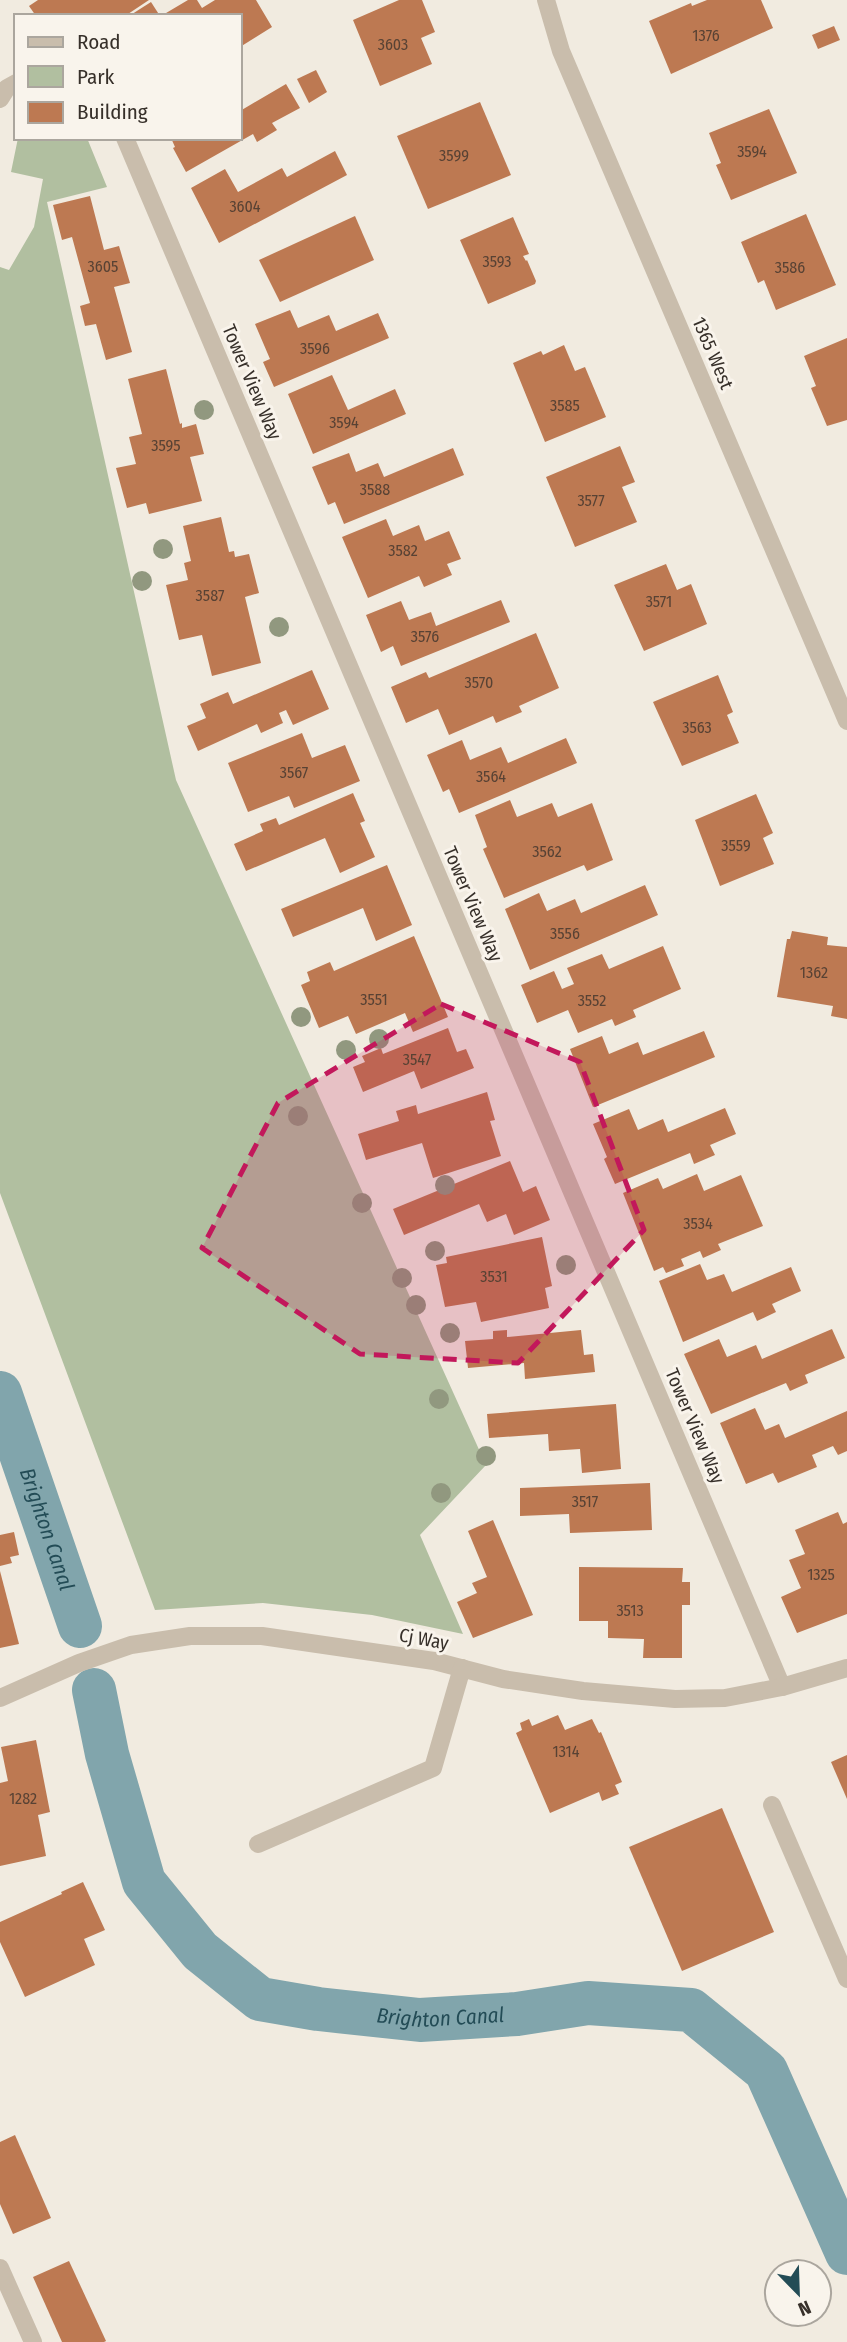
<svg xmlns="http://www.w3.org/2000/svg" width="847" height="2342" viewBox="0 0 847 2342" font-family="'Fira Sans Condensed',sans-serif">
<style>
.green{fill:#b1bfa0}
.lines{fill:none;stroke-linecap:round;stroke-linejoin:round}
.canal{stroke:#81a5ac;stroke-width:44}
.building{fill:#bd7952}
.minor{stroke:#c9bdac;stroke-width:18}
.tree{fill:#91987f}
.marked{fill:#c2185b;fill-opacity:0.2;stroke:#c2185b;stroke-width:5;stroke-dasharray:14 9;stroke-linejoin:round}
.labels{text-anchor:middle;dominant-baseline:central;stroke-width:6;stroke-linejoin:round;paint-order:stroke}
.number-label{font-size:16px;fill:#584234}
.street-label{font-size:19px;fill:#37302a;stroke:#f9f4ec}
.water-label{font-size:21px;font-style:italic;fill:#234c56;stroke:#f9f4ec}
</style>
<rect width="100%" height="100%" fill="#f1ebe0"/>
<!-- green -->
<polygon class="green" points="18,138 87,138 107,187 47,202 176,780 486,1465 420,1535 463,1634 372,1615 263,1603 155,1610 0,1193 0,267 9,270 34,227 43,179 11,172"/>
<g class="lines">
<!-- canal -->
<g class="canal">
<path id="s1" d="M0,1393L80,1626"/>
<path id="s2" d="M94,1690L107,1754L144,1882L200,1951L260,1999L318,2009L420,2020L517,2014L588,2003L691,2010L766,2071L847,2253"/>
</g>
</g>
<!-- building -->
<g class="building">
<polygon points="38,0 149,0 125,16 36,16 29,6"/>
<polygon points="188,0 197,0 202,8 215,0 256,0 272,27 240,47 240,16 161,16"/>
<polygon points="399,0 422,0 435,32 421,38 432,64 380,86 353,20"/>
<polygon points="707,0 761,0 773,28 671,74 649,21 691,3 692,6"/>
<polygon points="151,2 160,16 129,16"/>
<polygon points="834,26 840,40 818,49 812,35"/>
<polygon points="316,70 327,92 309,103 297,79"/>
<polygon points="286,84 300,108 272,123 277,130 257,142 253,134 186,172 173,148 175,147 171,138 240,138 240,111"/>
<polygon points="480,102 511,175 428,209 397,136"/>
<polygon points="769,109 797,173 731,200 716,165 721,163 709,133"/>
<polygon points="335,151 347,175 219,243 191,188 225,169 238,192 282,168 287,177"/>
<polygon points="90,196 104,250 119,246 130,283 114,287 132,352 106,360 96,324 85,326 80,306 90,303 72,237 62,240 53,205"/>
<polygon points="806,214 836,285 776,310 764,280 758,283 741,242"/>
<polygon points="355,216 374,260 280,302 259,260"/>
<polygon points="513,217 529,254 523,256 526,261 527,260 536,281 535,284 488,304 460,240"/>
<polygon points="290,310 298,328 329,315 336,331 378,313 389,338 274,387 263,362 270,359 255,324"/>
<polygon points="847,338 847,420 827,426 811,388 816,386 804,356"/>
<polygon points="564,345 575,371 585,367 606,417 545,442 513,363 541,351 543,355"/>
<polygon points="166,369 180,424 182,423 182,428 196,424 204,454 190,457 202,501 149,514 146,503 127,508 116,468 136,464 129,437 142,434 128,379"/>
<polygon points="332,375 348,410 395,389 406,414 313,454 288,394"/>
<polygon points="620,446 635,482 622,487 637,522 575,547 546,477"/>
<polygon points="453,448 464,475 344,524 335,502 328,505 312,467 349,453 356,472 378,463 384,477"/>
<polygon points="221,517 229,552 234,551 235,557 249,554 259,593 245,597 261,663 212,676 202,635 179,640 166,585 188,580 184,563 191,561 183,526"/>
<polygon points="386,519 393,536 419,525 425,541 449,531 461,559 447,564 452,575 424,587 419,576 368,598 342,537"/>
<polygon points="666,564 677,590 691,584 707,624 644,651 614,585"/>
<polygon points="501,600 510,622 401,666 393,646 381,652 366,615 401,601 409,620 431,612 436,626"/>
<polygon points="536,633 559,688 519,706 522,712 496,723 493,716 449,735 438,709 406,723 391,687 426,672 429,678"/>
<polygon points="312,670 329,709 293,725 286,710 279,713 283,723 261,733 257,724 198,751 187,726 206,718 200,704 228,692 233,704"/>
<polygon points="718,675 733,712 727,715 739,743 682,766 653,702"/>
<polygon points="302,733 312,758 345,745 360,781 294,808 289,796 248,812 228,763"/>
<polygon points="566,738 577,763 459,813 449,789 443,792 427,755 462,740 470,760 501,747 508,763"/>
<polygon points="353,793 365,821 360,823 375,857 340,873 325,838 246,871 234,844 263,831 260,824 276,818 279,825"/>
<polygon points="756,794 773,833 763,838 774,864 720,886 695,820"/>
<polygon points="510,800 517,817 552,803 558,817 592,803 613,860 587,871 584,865 504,898 483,849 487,847 475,815"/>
<polygon points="387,865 412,925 376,941 363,908 293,937 281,909"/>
<polygon points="645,885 658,915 530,970 505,909 539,893 547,911 575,899 581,913"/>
<polygon points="792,931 828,937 827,945 847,947 847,1019 831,1016 833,1006 777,997 787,939 790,939"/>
<polygon points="414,936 448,1017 413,1032 405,1013 356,1034 348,1016 319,1028 301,985 310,981 307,972 330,962 334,971"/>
<polygon points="663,946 681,989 633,1010 636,1017 615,1026 612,1019 578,1033 568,1010 537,1023 521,985 554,971 562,989 574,984 567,968 602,954 609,969"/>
<polygon points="448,1028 457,1052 466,1049 474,1068 421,1089 414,1071 363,1092 353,1067 365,1062 362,1056 381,1048 383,1054"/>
<polygon points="704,1031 715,1057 593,1107 570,1049 602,1036 609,1054 638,1042 643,1055"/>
<polygon points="487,1092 495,1120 490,1121 501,1156 433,1178 422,1143 366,1160 358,1134 399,1121 396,1111 416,1105 418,1114"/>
<polygon points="725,1108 736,1134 710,1145 715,1155 694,1164 690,1153 615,1184 604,1159 607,1157 593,1124 629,1109 638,1130 663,1119 668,1132"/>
<polygon points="510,1161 523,1192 536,1186 550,1220 514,1235 506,1214 487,1222 479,1204 404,1235 393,1209"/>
<polygon points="697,1174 704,1191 741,1175 763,1226 718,1244 721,1250 703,1258 700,1251 681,1259 684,1266 666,1273 663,1267 654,1271 623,1193 658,1178 663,1189"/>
<polygon points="542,1237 552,1286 545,1288 549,1308 481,1322 476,1302 445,1307 436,1265 447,1263 446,1257"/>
<polygon points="700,1264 707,1280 724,1274 732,1292 791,1267 801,1291 772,1304 776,1312 757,1321 753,1312 683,1342 659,1281"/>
<polygon points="832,1329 845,1358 805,1375 808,1383 790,1391 786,1383 711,1414 684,1354 719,1339 727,1357 756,1345 762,1359"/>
<polygon points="507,1330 507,1337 581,1330 584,1355 593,1354 595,1372 525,1379 524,1363 468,1368 465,1341 493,1339 493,1331"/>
<polygon points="616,1404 621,1469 582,1473 580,1449 549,1451 548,1434 489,1438 487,1414"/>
<polygon points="755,1408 765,1430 779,1424 785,1438 847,1411 847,1451 838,1455 833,1446 812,1455 817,1467 778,1483 773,1473 746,1484 720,1423"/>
<polygon points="650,1483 652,1530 570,1533 569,1514 520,1516 520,1488"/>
<polygon points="838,1512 843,1524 847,1522 847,1614 797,1633 781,1597 801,1588 789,1560 805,1554 795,1530"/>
<polygon points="493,1520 533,1615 473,1638 457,1602 477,1593 472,1583 487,1577 468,1531"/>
<polygon points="14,1532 19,1555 10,1557 12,1563 0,1566 0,1535"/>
<polygon points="579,1567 683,1568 682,1582 690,1582 690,1605 682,1605 682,1658 643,1658 644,1639 608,1638 608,1621 579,1621"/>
<polygon points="0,1571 19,1644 0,1648"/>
<polygon points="558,1715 565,1730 592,1719 599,1733 601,1732 622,1782 615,1785 619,1794 602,1801 599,1792 550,1813 516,1733 522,1730 520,1723 529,1719 532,1726"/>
<polygon points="36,1740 50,1812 38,1815 46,1856 0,1866 0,1783 8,1781 1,1747"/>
<polygon points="847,1755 847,1799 831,1762"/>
<polygon points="722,1808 774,1932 682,1971 629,1847"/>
<polygon points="83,1882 105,1930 84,1939 95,1965 25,1997 0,1942 0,1922 62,1894 61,1892"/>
<polygon points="15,2135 51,2218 13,2234 0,2204 0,2142"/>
<polygon points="69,2261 106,2341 104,2342 62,2342 33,2277"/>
</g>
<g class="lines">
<!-- minor -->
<g class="minor">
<polyline points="546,0 561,51 847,721"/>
<polyline points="0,99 7,88 16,83"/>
<polyline points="125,138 782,1687"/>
<polyline points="0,1698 79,1663 131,1645 190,1636 262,1636 434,1661 503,1679 583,1691 675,1699 725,1698 782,1687 847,1668"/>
<polyline points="772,1805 847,1979"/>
<polyline points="258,1844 433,1768 462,1668"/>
<polyline points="0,2268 33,2342"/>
</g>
</g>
<!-- trees -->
<g class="tree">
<circle cx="204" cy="410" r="10"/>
<circle cx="163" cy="549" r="10"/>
<circle cx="142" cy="581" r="10"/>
<circle cx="279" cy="627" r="10"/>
<circle cx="301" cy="1017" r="10"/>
<circle cx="379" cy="1039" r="10"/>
<circle cx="346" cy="1050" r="10"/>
<circle cx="298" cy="1116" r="10"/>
<circle cx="445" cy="1185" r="10"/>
<circle cx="362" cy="1203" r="10"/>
<circle cx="435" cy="1251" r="10"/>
<circle cx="566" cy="1265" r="10"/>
<circle cx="402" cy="1278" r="10"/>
<circle cx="416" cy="1305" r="10"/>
<circle cx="450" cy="1333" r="10"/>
<circle cx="439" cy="1399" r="10"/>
<circle cx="486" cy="1456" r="10"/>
<circle cx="441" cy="1493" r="10"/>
</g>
<!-- marked area -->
<path class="marked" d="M441,1004L580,1062L644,1230L518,1363L360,1354L202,1248L278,1103Z"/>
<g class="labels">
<!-- number labels -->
<g class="number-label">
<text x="706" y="35">1376</text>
<text x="393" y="44">3603</text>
<text x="752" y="151">3594</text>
<text x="454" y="155">3599</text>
<text x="245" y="206">3604</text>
<text x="497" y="261">3593</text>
<text x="103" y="266">3605</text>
<text x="790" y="267">3586</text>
<text x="315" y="348">3596</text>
<text x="565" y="405">3585</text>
<text x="344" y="422">3594</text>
<text x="166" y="445">3595</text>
<text x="375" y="489">3588</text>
<text x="591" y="500">3577</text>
<text x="403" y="550">3582</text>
<text x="210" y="595">3587</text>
<text x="659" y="601">3571</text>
<text x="425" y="636">3576</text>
<text x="479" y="682">3570</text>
<text x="697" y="727">3563</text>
<text x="294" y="772">3567</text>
<text x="491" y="776">3564</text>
<text x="736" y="845">3559</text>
<text x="547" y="851">3562</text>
<text x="565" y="933">3556</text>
<text x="814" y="972">1362</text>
<text x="374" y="999">3551</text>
<text x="592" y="1000">3552</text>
<text x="417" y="1059">3547</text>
<text x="698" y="1223">3534</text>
<text x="494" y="1276">3531</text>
<text x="585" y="1501">3517</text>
<text x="821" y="1574">1325</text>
<text x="630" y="1610">3513</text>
<text x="566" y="1751">1314</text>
<text x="23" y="1798">1282</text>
</g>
<!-- street labels -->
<g class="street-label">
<text transform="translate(713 353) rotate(67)">1365 West</text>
<text transform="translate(252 382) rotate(67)">Tower View Way</text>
<text transform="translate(473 904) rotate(67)">Tower View Way</text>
<text transform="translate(695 1426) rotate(67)">Tower View Way</text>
<text transform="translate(424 1639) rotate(10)">Cj Way</text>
</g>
<!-- water labels -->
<g class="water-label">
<text stroke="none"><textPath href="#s1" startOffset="144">Brighton Canal</textPath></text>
<text stroke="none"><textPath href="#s2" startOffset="546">Brighton Canal</textPath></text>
</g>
</g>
<!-- legend -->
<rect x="14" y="14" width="228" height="126" fill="#f9f4ec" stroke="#aba69e" stroke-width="2"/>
<rect x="28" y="37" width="35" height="10" fill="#c9bdac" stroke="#aba69e" stroke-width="2"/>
<text x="77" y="49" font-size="21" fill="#37302a">Road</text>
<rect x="28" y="66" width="35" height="21" fill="#b1bfa0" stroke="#aba69e" stroke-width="2"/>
<text x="77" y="84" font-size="21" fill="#37302a">Park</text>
<rect x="28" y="102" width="35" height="21" fill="#bd7952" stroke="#aba69e" stroke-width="2"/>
<text x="77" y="119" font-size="21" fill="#37302a">Building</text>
<!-- north arrow -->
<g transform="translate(798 2293) rotate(157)"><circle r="33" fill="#f9f4ec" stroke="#aba69e" stroke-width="2"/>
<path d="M0-5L12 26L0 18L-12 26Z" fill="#234c56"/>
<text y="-10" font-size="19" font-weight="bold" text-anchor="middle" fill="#37302a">N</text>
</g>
</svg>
